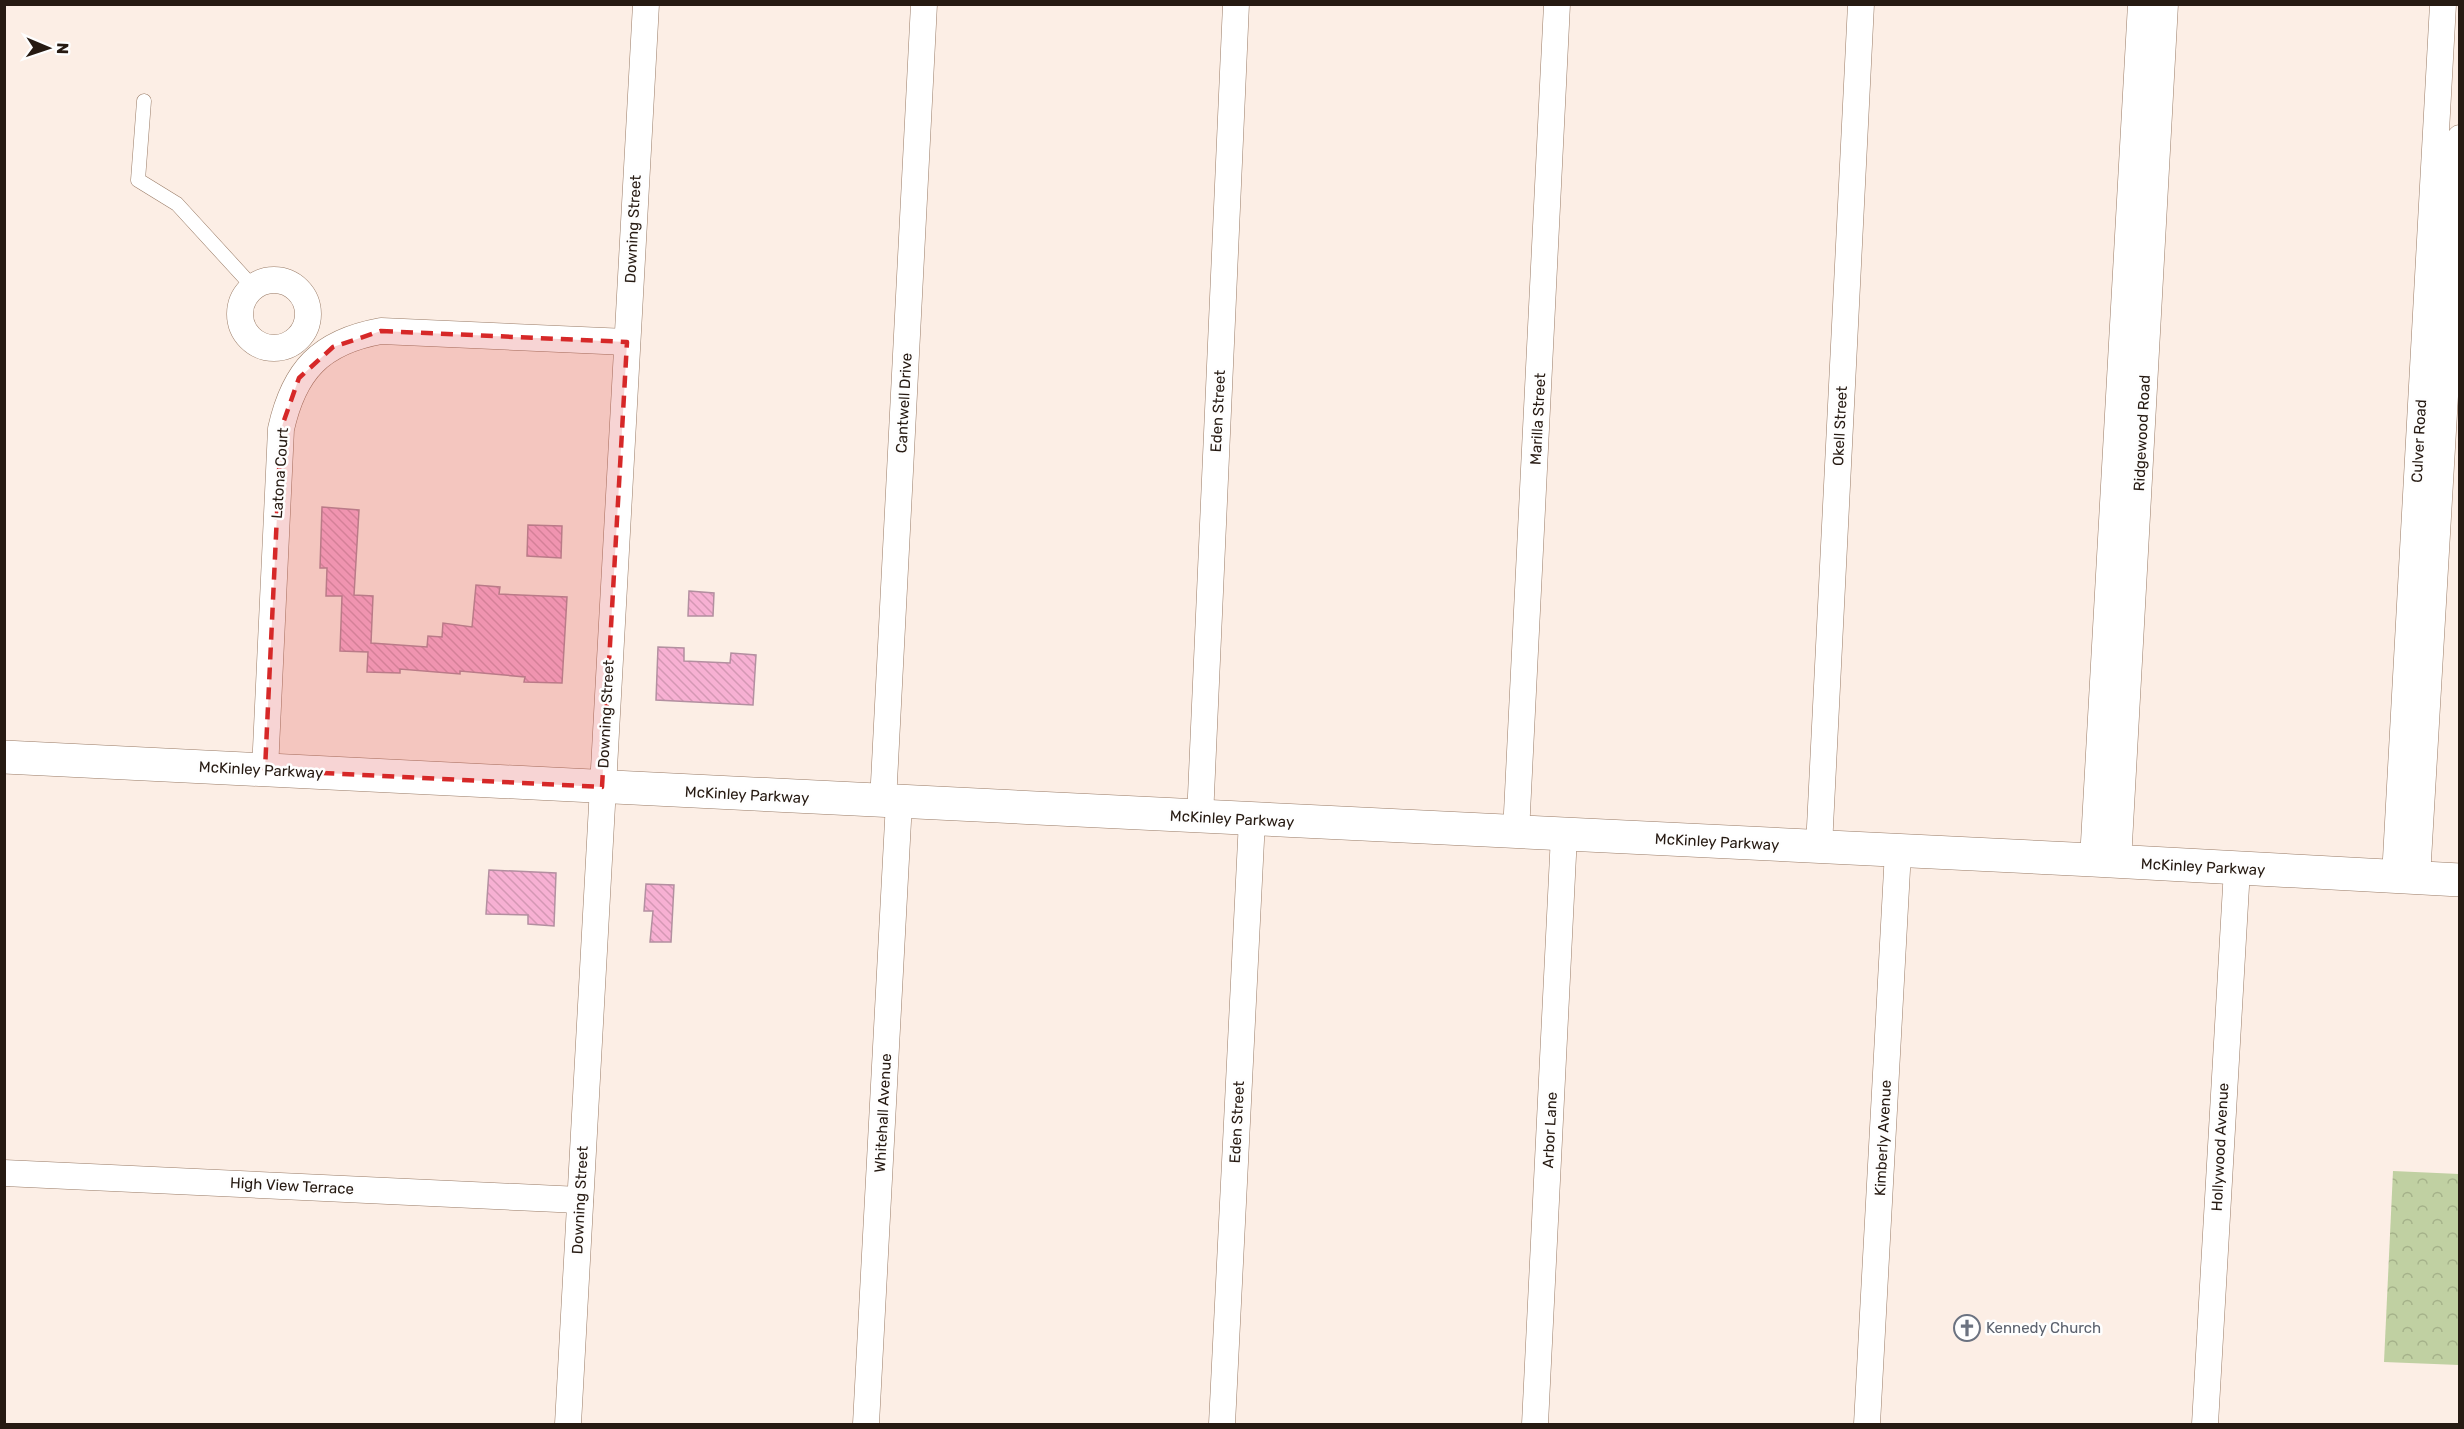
<svg xmlns="http://www.w3.org/2000/svg" width="2464" height="1429" viewBox="0 0 2464 1429" font-family="Rubik,sans-serif">
<style>
.park{fill:url(#park-crowns)}
.building{fill:url(#building-back-hatch);stroke:#b38fa0;stroke-width:1.5}
.lines{fill:none;stroke-linecap:round;stroke-linejoin:round}
.lane-casing{stroke:#997b66;stroke-width:15}
.street-casing{stroke:#997b66;stroke-width:27}
.secondary-casing{stroke:#997b66;stroke-width:34}
.lane{stroke:#fff;stroke-width:14}
.street{stroke:#fff;stroke-width:26}
.secondary{stroke:#fff;stroke-width:33}
.marked{fill:#d62828;fill-opacity:0.2;stroke:#d62828;stroke-width:4.5;stroke-dasharray:12 8;stroke-linejoin:round}
.labels{text-anchor:middle;dominant-baseline:central;stroke-width:5;stroke-linejoin:round;paint-order:stroke}
.street-label{font-size:15px;fill:#261a12;stroke:#fefefe}
.worship-label{font-size:15px;fill:#5b616d;stroke:#fefefe;text-anchor:start}
</style>
<defs>
<pattern id="park-crowns" width="20" height="18" patternUnits="userSpaceOnUse" patternTransform="scale(1.5)"><rect width="20" height="18" fill="#c0d0a2"/><path d="M2 6a3 3 0 1 1 6 0M12 15a3 3 0 1 1 6 0" fill="none" stroke="#a5b28a"/></pattern>
<pattern id="building-back-hatch" width="6" height="6" patternUnits="userSpaceOnUse" patternTransform="scale(1.5)"><rect width="6" height="6" fill="#f7b0d3"/><path d="M-1 5l2 2M0 0l6 6M5-1l2 2" fill="none" stroke="#d497b4"/></pattern>
</defs>
<rect width="100%" height="100%" fill="#fceee5"/>
<!-- park -->
<polygon class="park" points="2393,1171 2459,1174 2459,1365 2384,1362"/>
<!-- building -->
<g class="building">
<polygon points="322,507 359,510 354,595 373,596 371,643 427,647 428,636 442,637 443,623 472,627 476,585 500,587 499,594 567,597 562,683 524,682 525,677 460,671 460,674 400,669 400,673 367,672 368,652 340,651 342,596 326,596 327,568 320,568"/>
<polygon points="528,525 562,526 561,558 527,556"/>
<polygon points="689,591 714,593 713,616 688,616"/>
<polygon points="658,647 684,648 684,661 730,663 731,653 756,655 753,705 656,700"/>
<polygon points="489,870 556,873 554,926 528,924 528,915 486,914"/>
<polygon points="646,884 674,885 671,942 650,942 653,911 644,911"/>
</g>
<g class="lines">
<defs>
<polyline id="lane" points="144,101 138,180 177,204 253,287"/>
<g id="street">
<circle cx="274" cy="314" r="34"/>
<path d="M265,770L281,429C294,371 320,342 381,331L627,342"/>
<polyline points="883,802 924,4"/>
<polyline points="1200,818 1236,4"/>
<polyline points="1516,833 1557,4"/>
<polyline points="1819,847 1861,4"/>
<polyline points="2093,860 2141,4"/>
<polyline points="2118,862 2165,4"/>
<polyline points="2395,877 2443,4"/>
<polyline points="2417,878 2460,138"/>
<polyline points="4,1173 580,1200"/>
<polyline points="568,1424 646,4"/>
<polyline points="866,1424 899,802"/>
<polyline points="1222,1424 1252,820"/>
<polyline points="1535,1424 1564,835"/>
<polyline points="1867,1424 1898,851"/>
<polyline points="2205,1424 2237,869"/>
</g>
<polyline id="secondary" points="4,757 2093,860 2460,880"/>
</defs>
<!-- lane casing -->
<use href="#lane" class="lane-casing"/>
<!-- street casing -->
<use href="#street" class="street-casing"/>
<!-- secondary casing -->
<use href="#secondary" class="secondary-casing"/>
<!-- lane -->
<use href="#lane" class="lane"/>
<!-- street -->
<use href="#street" class="street"/>
<!-- secondary -->
<use href="#secondary" class="secondary"/>
</g>
<!-- marked area -->
<path class="marked" d="M381,331L627,342L602,787L265,770L281,429L299,378L333,347Z"/>
<!-- icons -->
<defs>
<symbol id="church-ring" viewBox="-11 -11 22 22"><circle r="9.5" fill="#fefefe" stroke="#6b7280" stroke-width="1.5"/><path d="M-1.2-6h2.4v3.5h3.3v2.4h-3.3V6h-2.4V-.1h-3.3v-2.4h3.3Z" fill="#6b7280"/></symbol>
</defs>
<g fill-rule="evenodd">
<use href="#church-ring" x="1952" y="1313" width="30" height="30"/>
</g>
<g class="labels">
<!-- street labels -->
<g class="street-label">
<text transform="translate(633 229) rotate(-87)">Downing Street</text>
<text transform="translate(904 403) rotate(-87)">Cantwell Drive</text>
<text transform="translate(1218 411) rotate(-87)">Eden Street</text>
<text transform="translate(1538 419) rotate(-87)">Marilla Street</text>
<text transform="translate(1840 426) rotate(-87)">Okell Street</text>
<text transform="translate(2142 433) rotate(-87)">Ridgewood Road</text>
<text transform="translate(2419 441) rotate(-87)">Culver Road</text>
<text transform="translate(280 473) rotate(-86)">Latona Court</text>
<text transform="translate(606 714) rotate(-87)">Downing Street</text>
<text transform="translate(261 770) rotate(3)">McKinley Parkway</text>
<text transform="translate(747 795) rotate(3)">McKinley Parkway</text>
<text transform="translate(1232 819) rotate(3)">McKinley Parkway</text>
<text transform="translate(1717 842) rotate(3)">McKinley Parkway</text>
<text transform="translate(2203 867) rotate(3)">McKinley Parkway</text>
<text transform="translate(883 1113) rotate(-87)">Whitehall Avenue</text>
<text transform="translate(1237 1122) rotate(-87)">Eden Street</text>
<text transform="translate(1550 1130) rotate(-87)">Arbor Lane</text>
<text transform="translate(1883 1138) rotate(-87)">Kimberly Avenue</text>
<text transform="translate(2220 1147) rotate(-87)">Hollywood Avenue</text>
<text transform="translate(292 1186) rotate(3)">High View Terrace</text>
<text transform="translate(580 1200) rotate(-87)">Downing Street</text>
</g>
<!-- worship labels -->
<g class="worship-label">
<text x="1986" y="1328">Kennedy Church</text>
</g>
</g>
<!-- border -->
<rect width="2464" height="1429" fill="none" stroke="#261a12" stroke-width="12"/>
<!-- north arrow -->
<g transform="translate(48 48) rotate(92)" stroke="#fefefe" stroke-width="4.5" paint-order="stroke">
<path d="M0-4.5L10 22L0 15L-10 22Z" fill="#261a12"/>
<text y="-9" font-size="16" font-weight="bold" text-anchor="middle" fill="#261a12">N</text>
</g>
</svg>
